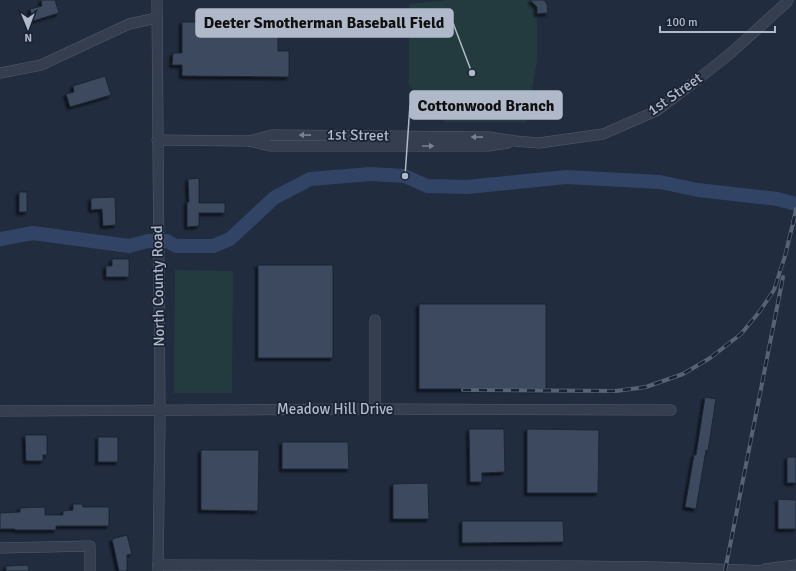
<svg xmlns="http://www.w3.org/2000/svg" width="796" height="571" viewBox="0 0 796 571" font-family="Signika,sans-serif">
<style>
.pitch{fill:#233b3f}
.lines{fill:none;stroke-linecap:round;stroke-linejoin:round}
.river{stroke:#314465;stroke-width:14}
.building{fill:#3c4a5e;stroke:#1c2535;filter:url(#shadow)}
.minor-casing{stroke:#535c6c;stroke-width:11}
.minor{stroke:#353e4e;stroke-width:10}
.rail-casing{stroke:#566276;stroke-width:4}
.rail{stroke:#1a2333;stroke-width:2.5;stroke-dasharray:8;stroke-linecap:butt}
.oneway{fill:#798292}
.labels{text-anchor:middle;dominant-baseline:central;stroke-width:3.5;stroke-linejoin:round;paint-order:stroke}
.street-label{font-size:15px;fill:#b0b9ca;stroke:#1a2333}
.leader{fill:none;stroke:#b0b9ca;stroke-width:1.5}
.callout-dot{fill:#b0b9ca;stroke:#1a2333;stroke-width:1.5}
.callout{fill:#b0b9ca;stroke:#b0b9ca;stroke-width:1.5}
.callout-label{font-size:16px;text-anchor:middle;font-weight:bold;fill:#111}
</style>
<defs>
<filter id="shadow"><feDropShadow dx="-2.5" dy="2.5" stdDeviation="1" flood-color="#0009"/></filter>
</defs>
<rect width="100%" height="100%" fill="#212c3e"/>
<!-- pitch -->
<g class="pitch">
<polygon points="448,0 530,0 537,7 537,60 527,122 445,122 409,86 409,4"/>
<polygon points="175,270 233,271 232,393 174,393"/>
</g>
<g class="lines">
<!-- river -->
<polyline class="river" points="0,239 33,233 129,246 148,241 167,241 176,246 213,246 230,239 274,198 310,179 370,174 405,176 427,186 467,187 566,177 660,182 698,190 777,199 796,204"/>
</g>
<!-- building -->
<g class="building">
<polygon points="41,0 55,0 59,13 33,21 30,9 42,6"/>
<polygon points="530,0 544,0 547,4 548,13 537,14 537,7"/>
<polygon points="182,22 269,22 269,32 278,32 278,51 289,51 289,77 182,76 182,65 172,65 173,53 182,53"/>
<polygon points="105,76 111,95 70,107 66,94 74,92 73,86"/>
<polygon points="199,178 199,203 225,203 225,213 199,213 199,226 187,227 187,202 189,202 188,179"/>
<rect x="19" y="192" width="8" height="20"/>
<polygon points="115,197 116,225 103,226 102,209 91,210 91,198"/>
<polygon points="112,259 129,259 129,277 106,277 106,266 112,266"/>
<rect x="258" y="265" width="75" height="93"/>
<rect x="419" y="304" width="127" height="85"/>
<polygon points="705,397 716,399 708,451 706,450 696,509 685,507 694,455 696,455"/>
<polygon points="469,429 504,429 505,472 482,473 482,482 470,482"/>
<polygon points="527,429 599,430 598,493 527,493"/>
<polygon points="25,435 47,435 47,455 43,455 43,461 26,461"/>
<rect x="98" y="437" width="20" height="25"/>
<polygon points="282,442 348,442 349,469 282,469"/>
<polygon points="201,450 259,450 258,511 201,510"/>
<rect x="787" y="457" width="9" height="26"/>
<polygon points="428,483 429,519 393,519 393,484"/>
<polygon points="778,499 796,500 796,529 778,529"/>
<polygon points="73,504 82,504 83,507 109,507 109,526 56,526 56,530 15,530 15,529 0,529 0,513 20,512 20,508 45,507 45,515 63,515 63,511 73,510"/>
<polygon points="462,521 563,521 564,542 462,543"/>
<polygon points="127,535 132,554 127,555 127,571 119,571 112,539"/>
<polygon points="28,565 29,571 6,571 6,566"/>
</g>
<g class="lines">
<defs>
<g id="minor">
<polyline points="157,0 160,417 158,571"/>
<polyline points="0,73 41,65 129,24 157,18"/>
<polyline points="157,140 249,141 270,146 488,146 508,143"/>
<polyline points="249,141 272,135 489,137 515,141 539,143 603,134 656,111 697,80 732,52 786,3 788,0"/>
<polyline points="375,409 375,320"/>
<polyline points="0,411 375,409 671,410"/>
<polyline points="0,548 90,546 90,571"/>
<polyline points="158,565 571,566 656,567 772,571"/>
<polyline points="765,569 796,565"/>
</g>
</defs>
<!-- minor casing -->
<use href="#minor" class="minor-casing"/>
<!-- minor -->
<use href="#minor" class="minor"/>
<defs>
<g id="rail">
<polyline points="793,224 796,209"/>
<polyline points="463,390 616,391 646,387 683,374 710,358 741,334 760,311 774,290 785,256 794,219"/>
<polyline points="725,571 783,277"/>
</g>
</defs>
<!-- rail casing -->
<use href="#rail" class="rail-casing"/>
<!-- rail -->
<use href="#rail" class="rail"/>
</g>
<!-- one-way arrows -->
<defs><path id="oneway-solid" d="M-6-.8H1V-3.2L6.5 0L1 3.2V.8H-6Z"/></defs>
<g class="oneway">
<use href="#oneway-solid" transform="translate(305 135) rotate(-179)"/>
<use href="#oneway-solid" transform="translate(477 137) rotate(-179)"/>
<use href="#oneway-solid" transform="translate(428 146)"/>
</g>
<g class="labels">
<!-- street labels -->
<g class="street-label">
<text transform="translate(675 94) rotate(-35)">1st Street</text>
<text transform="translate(358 135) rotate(1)">1st Street</text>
<text transform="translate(158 286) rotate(-91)">North County Road</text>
<text x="335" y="409">Meadow Hill Drive</text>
</g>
</g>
<!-- callouts -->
<path class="leader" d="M472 73L453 23M405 176L410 105"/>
<g class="callout-dot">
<circle cx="472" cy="73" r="4"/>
<circle cx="405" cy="176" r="4"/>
</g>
<g class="callout">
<rect x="196" y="9" width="257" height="28" rx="4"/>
<rect x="410" y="91" width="152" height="28" rx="4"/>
</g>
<g class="callout-label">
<text x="324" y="28">Deeter Smotherman Baseball Field</text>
<text x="486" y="111">Cottonwood Branch</text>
</g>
<!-- north arrow -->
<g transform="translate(28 28) rotate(179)" stroke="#1a2333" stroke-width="3" paint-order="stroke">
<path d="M0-3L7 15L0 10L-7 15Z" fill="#b0b9ca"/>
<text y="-6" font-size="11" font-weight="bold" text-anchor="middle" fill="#b0b9ca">N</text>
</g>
<!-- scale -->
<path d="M660 26v6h115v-6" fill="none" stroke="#b0b9ca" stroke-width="2"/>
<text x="666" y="26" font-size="12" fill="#b0b9ca" stroke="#1a2333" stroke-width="3" paint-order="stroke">100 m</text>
</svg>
